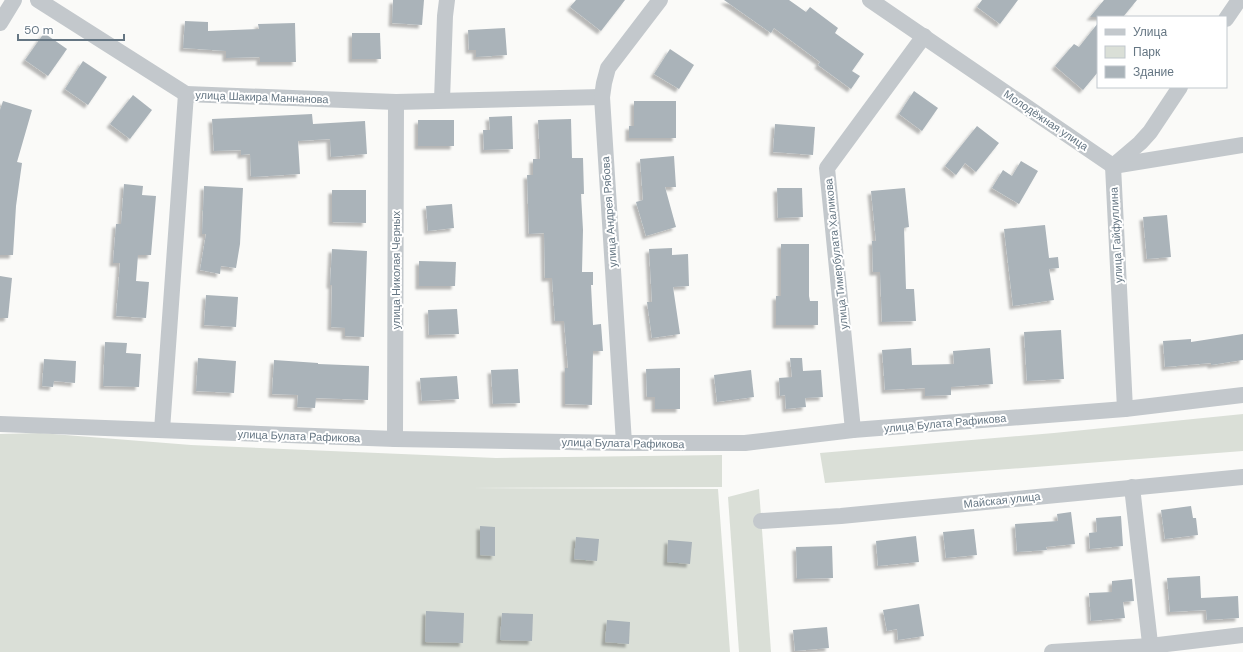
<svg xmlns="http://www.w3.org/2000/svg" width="1243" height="652" viewBox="0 0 1243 652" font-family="'DM Sans',sans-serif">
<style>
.green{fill:#dadfd7}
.building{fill:#aab3b9;filter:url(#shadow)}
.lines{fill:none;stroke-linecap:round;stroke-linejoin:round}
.minor{stroke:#c3c8cc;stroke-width:16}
.labels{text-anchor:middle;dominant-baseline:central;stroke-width:4;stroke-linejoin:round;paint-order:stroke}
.street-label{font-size:11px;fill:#657683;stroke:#fff}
</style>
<defs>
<filter id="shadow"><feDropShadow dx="-3.5" dy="3.5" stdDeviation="1" flood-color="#0004"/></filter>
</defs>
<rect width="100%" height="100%" fill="#fafaf8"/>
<!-- green -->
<g class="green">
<polygon points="1243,414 1243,451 825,483 820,453 1054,433"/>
<polygon points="40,433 191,445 496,458 722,455 722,487 470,488 718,489 730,652 0,652 0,434"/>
<polygon points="759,489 771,652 739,652 728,497"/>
</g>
<!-- building -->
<g class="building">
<polygon points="393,0 424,0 422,25 392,23"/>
<polygon points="576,0 625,0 601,31 570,7"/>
<polygon points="724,0 789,0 806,12 810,7 838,28 835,33 864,54 852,71 860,76 851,89 818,65 820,62 774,28 771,33"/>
<polygon points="982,0 1018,0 1000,24 977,7"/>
<polygon points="1104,0 1137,0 1123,17 1090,17"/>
<polygon points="185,21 208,22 208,31 259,29 258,24 295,23 296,62 260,62 260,57 226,58 226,51 183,48"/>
<polygon points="1098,23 1098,72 1083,90 1055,66 1074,44 1079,47"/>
<polygon points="505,28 507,55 476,57 476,50 469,50 468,30"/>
<polygon points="44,33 67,49 48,76 25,60"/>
<polygon points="352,33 380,33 381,59 352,59"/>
<polygon points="670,49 694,65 679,89 654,74"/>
<polygon points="83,61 107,77 88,105 65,89"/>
<polygon points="914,91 938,108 922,131 899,114"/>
<polygon points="133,95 152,110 130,139 110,124"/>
<polygon points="3,101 32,110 17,162 22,163 16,206 13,255 0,255 0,110"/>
<polygon points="634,101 676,101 676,138 629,138 629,126 634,126"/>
<polygon points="312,114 313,124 365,121 367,154 331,157 330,139 298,141 300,174 251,177 250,154 241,155 241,150 214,151 212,119"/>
<polygon points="512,116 513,149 484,150 483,130 490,130 489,117"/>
<polygon points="571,119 572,158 583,158 584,194 581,194 583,230 582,272 593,272 593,285 591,285 593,325 601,324 603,351 593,351 592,405 565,404 565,368 568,368 564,321 555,321 552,278 545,278 544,233 529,234 527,175 533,175 533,159 540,159 538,120"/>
<rect x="418" y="120" width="36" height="26"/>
<polygon points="775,124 815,127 813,155 773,152"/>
<polygon points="977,126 999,143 976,172 965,163 956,175 945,166"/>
<polygon points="674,156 676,187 665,187 676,227 646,236 636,202 643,200 640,159"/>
<polygon points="1021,161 1038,171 1019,204 992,188 1003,170 1012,176"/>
<polygon points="124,184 143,186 142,195 156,196 151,255 138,255 136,281 149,282 146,318 116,316 120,263 113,263 116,224 121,224"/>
<polygon points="204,186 243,188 240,244 236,268 221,266 220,274 200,270 206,234 202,234"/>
<polygon points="777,188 802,188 803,217 778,218"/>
<polygon points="905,188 909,227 904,228 906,289 914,289 916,321 882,322 880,272 873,272 872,241 876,241 871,191"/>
<polygon points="332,190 366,190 366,223 332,222"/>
<polygon points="452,204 454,228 428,231 426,206"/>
<polygon points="1167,215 1171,257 1147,259 1143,217"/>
<polygon points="1045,225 1049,258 1058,257 1059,268 1049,269 1054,300 1013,306 1004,229"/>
<polygon points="781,244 809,244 809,296 810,301 818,301 818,325 776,325 776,296 781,296"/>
<polygon points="672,248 672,255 688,254 689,286 673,287 680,334 652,338 647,302 652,302 649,249"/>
<polygon points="332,249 367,251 364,337 345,336 345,328 331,327 332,285 330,285"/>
<polygon points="419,261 456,262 455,286 419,286"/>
<polygon points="0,276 12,278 8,318 0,318"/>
<polygon points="206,295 238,297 236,327 204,325"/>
<polygon points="457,309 459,334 429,335 428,310"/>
<polygon points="1061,330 1064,379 1027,381 1024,332"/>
<polygon points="1243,334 1243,360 1211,365 1211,363 1165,367 1163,341 1191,339 1191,342"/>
<polygon points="105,342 127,343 126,353 141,354 139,387 103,386"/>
<polygon points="911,348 912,365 954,364 953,351 990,348 993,384 951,387 951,395 925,396 925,388 885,390 882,350"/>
<polygon points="198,358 236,361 234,393 196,391"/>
<polygon points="790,358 802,358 803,371 821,370 823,397 805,398 806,407 786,409 785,395 780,396 779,378 792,377"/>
<polygon points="44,359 76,361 75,383 54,381 53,387 42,386"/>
<polygon points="274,360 318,363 318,364 369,366 368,400 316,398 315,408 297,407 298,395 272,394"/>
<polygon points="680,368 680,409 655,409 655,397 647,397 646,369"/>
<polygon points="518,369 520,403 493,404 491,370"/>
<polygon points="751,370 754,397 717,402 714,375"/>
<polygon points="457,376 459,399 422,401 420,378"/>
<polygon points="1191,506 1193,518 1196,518 1198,535 1165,539 1161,510"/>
<polygon points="1071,512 1075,544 1046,547 1047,550 1017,552 1015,524 1058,521 1057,514"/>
<polygon points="1121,516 1123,546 1090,549 1089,533 1097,532 1096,518"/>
<polygon points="480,526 495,527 495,556 480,555"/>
<polygon points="974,529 977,555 946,558 943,532"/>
<polygon points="916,536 919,562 878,566 876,541"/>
<polygon points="576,537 599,539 597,561 574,559"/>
<polygon points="668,540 692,542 690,564 667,562"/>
<polygon points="832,546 833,578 797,579 796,547"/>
<polygon points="1200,576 1201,598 1238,596 1239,618 1207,620 1206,610 1170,612 1167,578"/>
<polygon points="1132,579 1134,601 1123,602 1125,618 1091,621 1089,593 1112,592 1112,581"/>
<polygon points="919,604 924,636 898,640 897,629 887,631 883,610"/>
<polygon points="426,611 464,613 463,643 425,642"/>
<polygon points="502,613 533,614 532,641 500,640"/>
<polygon points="607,620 630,622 629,644 605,642"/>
<polygon points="827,627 829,648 795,651 793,630"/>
</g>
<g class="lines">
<!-- minor -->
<g class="minor">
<polyline points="38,0 186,94"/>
<polyline points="870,0 1113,166 1243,145"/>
<polyline points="1226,19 1239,0"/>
<polyline points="0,23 14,0"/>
<polyline points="442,100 445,16 447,0"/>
<polyline points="1125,409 1113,166 1140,143 1150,132 1180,87"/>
<polyline points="0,424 395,439 624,443 745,443 853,430 1125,409 1243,395"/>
<polyline points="162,430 186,94 396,102 602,97"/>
<polyline points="853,430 827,168 924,36"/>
<polyline points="395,439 396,102"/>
<polyline points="624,443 602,97 604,83 608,68 660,0"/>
<polyline points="1132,487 1151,652"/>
<polyline points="761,521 841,516 1243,477"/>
<polyline points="1052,652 1150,646 1243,635"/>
</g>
</g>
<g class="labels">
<!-- street labels -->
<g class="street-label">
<text transform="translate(262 97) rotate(2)">улица Шакира Маннанова</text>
<text transform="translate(1046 120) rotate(34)">Молодёжная улица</text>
<text transform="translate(609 212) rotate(-94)">улица Андрея Рябова</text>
<text transform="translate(1116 235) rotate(-93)">улица Гайфуллина</text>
<text transform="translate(836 254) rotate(-96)">улица Тимербулата Халикова</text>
<text transform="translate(396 270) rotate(-90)">улица Николая Черных</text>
<text transform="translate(945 423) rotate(-5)">улица Булата Рафикова</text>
<text transform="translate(299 436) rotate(2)">улица Булата Рафикова</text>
<text transform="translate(623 443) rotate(1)">улица Булата Рафикова</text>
<text transform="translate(1002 500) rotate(-6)">Майская улица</text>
</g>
</g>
<!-- legend -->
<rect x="1097" y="16" width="130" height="72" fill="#ffffff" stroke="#c1c8cd"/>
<rect x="1105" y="29" width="20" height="6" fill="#c3c8cc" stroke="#c1c8cd"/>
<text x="1133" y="36" font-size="12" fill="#657683">Улица</text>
<rect x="1105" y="46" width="20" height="12" fill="#dadfd7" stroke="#c1c8cd"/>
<text x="1133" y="56" font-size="12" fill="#657683">Парк</text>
<rect x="1105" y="66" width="20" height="12" fill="#aab3b9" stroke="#c1c8cd"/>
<text x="1133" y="76" font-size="12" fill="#657683">Здание</text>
<!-- scale -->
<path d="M18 34v6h106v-6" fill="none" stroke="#657683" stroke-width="2"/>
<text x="24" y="34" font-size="12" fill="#657683" stroke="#ffffff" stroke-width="3" paint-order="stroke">50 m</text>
</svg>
